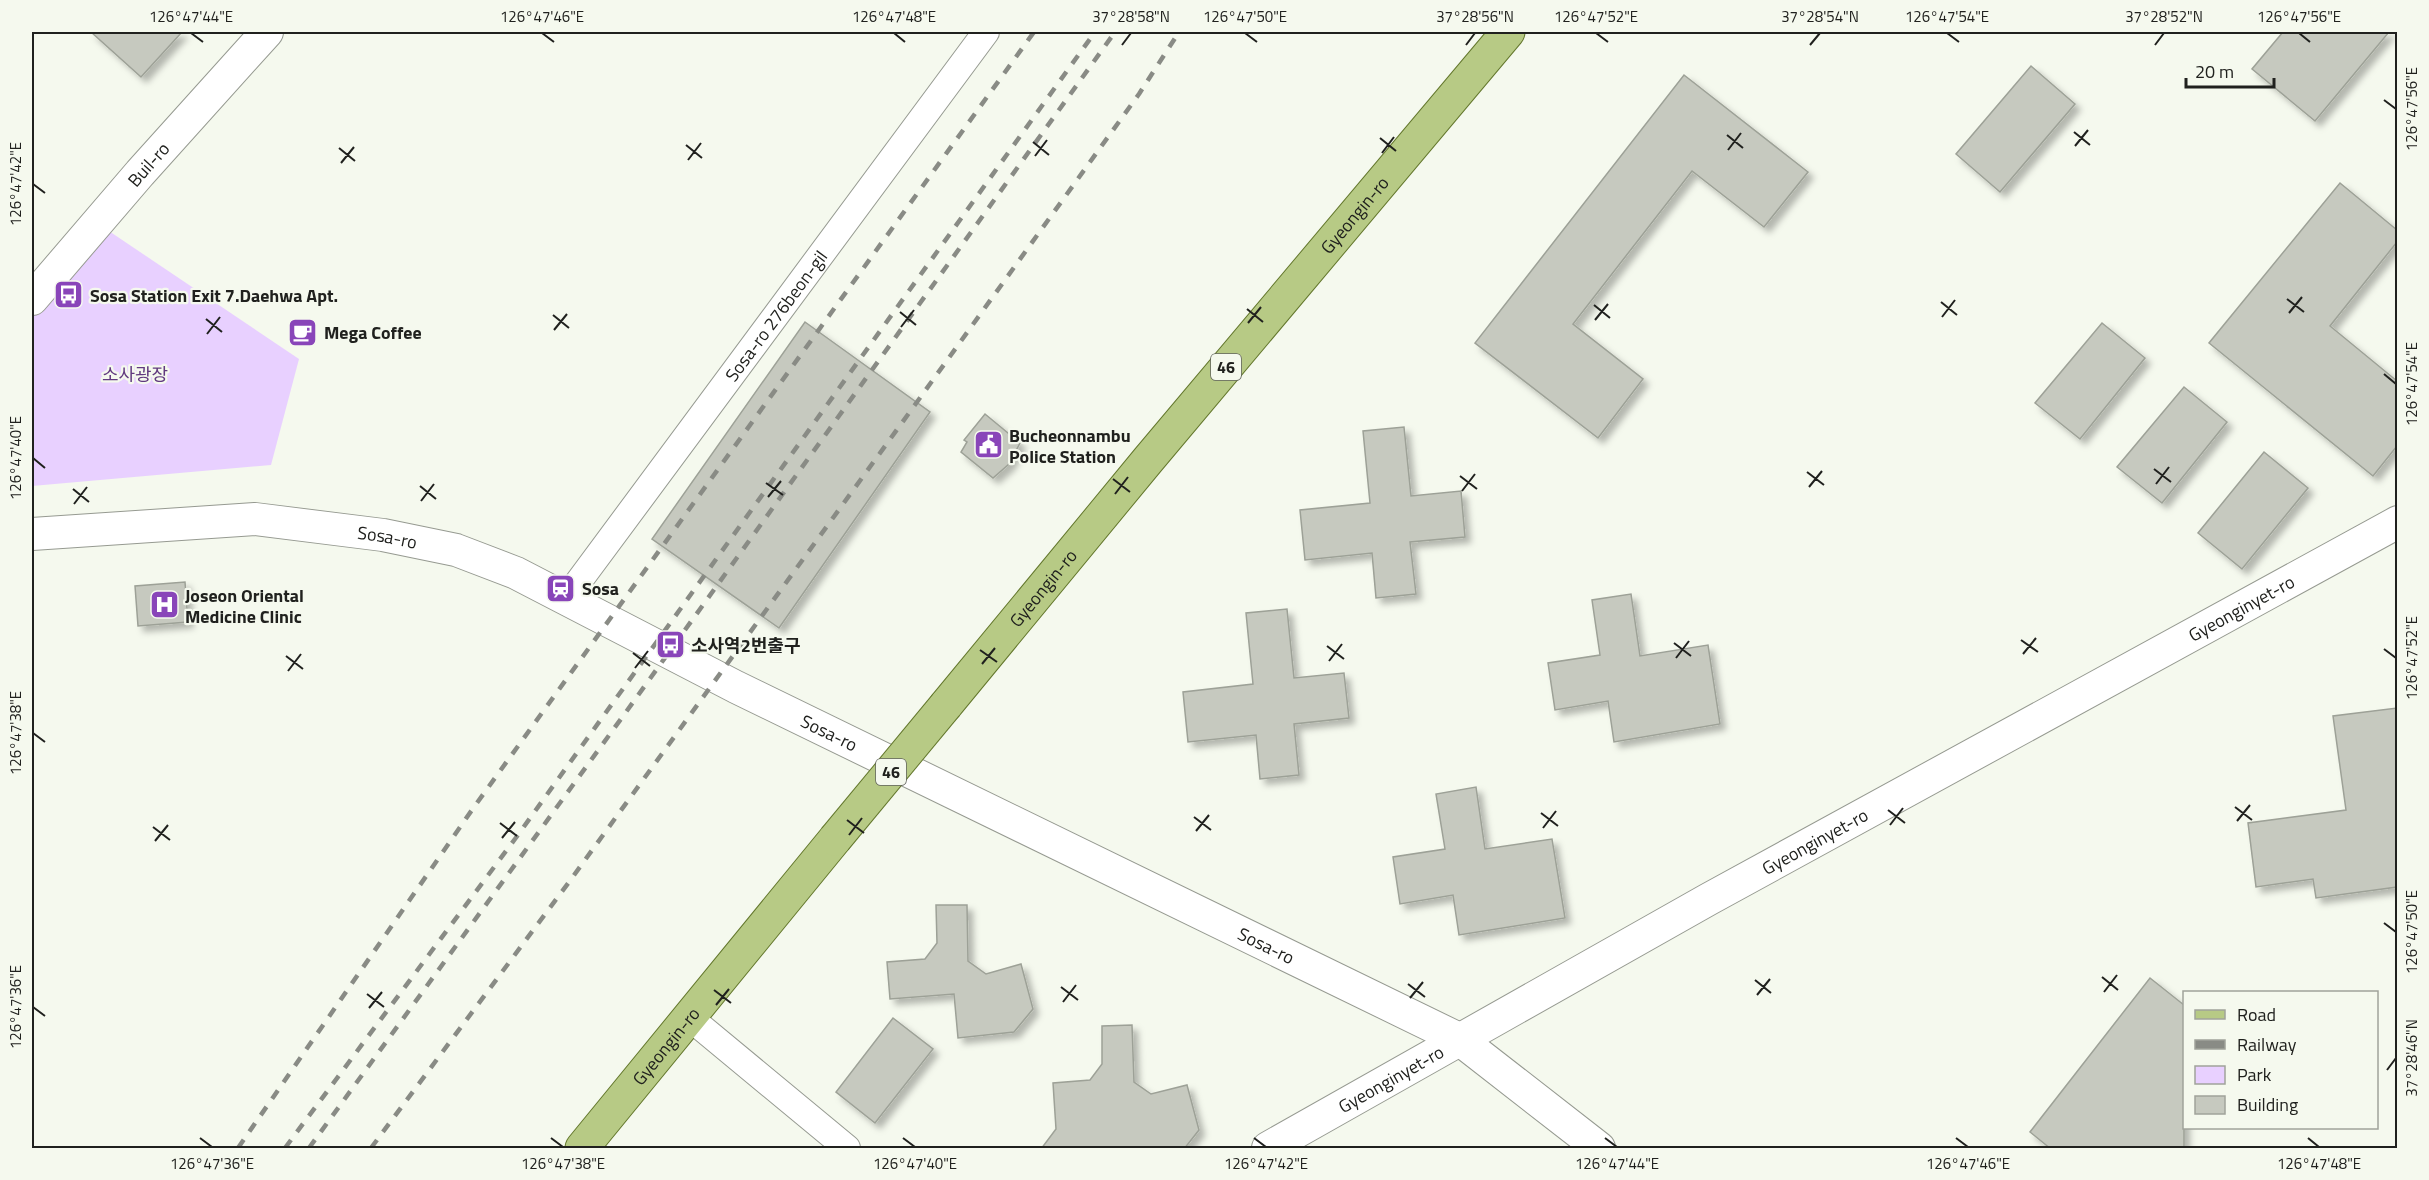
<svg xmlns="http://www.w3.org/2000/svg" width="2429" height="1180" viewBox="0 0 2429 1180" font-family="'Titillium Web','Noto Sans KR',sans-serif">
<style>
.green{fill:#e8d0ff}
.building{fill:#c6c9bf;stroke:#9da197;stroke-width:1.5;filter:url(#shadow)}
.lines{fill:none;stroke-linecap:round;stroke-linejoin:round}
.minor-casing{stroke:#969a91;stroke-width:28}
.tertiary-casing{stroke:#969a91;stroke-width:34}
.primary-casing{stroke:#63772c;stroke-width:35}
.minor{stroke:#fff;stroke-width:26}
.tertiary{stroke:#fff;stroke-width:32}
.primary{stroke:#b7ca85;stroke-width:33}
.rail{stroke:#898b85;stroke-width:4.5;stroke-dasharray:10 10;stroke-linecap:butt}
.primary-bridge-casing{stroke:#63772c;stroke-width:35;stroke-linecap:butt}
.primary-bridge{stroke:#b7ca85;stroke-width:33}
.ticks{fill:none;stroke:#20211e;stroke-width:2}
.labels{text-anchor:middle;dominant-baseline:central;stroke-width:4.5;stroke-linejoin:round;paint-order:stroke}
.shield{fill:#f5f9ee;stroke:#60625c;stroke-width:1.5}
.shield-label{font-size:16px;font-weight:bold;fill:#20211e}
.street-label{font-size:18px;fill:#20211e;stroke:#f5f9ee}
.poi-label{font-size:18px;font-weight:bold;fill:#20211e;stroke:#f5f9ee;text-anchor:start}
.park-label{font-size:18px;fill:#61397f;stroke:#f5f9ee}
.neatline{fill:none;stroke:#20211e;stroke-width:2}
.ticks-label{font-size:15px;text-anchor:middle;fill:#20211e}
</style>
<defs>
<filter id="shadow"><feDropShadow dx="5.5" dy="5.5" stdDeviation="3" flood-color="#0004"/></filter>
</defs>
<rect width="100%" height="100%" fill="#f5f9ee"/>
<!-- green -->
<polygon class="green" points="97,223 299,359 271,465 32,486 32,299"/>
<!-- building -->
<g class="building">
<polygon points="91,32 182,32 141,77"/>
<polygon points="2283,32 2389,32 2315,121 2252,69"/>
<polygon points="2031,66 2075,104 2000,192 1956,154"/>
<polygon points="1684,75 1808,172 1764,227 1692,171 1573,324 1643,379 1598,438 1475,343"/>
<polygon points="2340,183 2397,230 2397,242 2330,326 2397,381 2397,446 2373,476 2209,343"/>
<polygon points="805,322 930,412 779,628 652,539"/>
<polygon points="2102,323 2145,358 2080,439 2035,403"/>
<polygon points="2184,387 2227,422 2162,503 2117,467"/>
<polygon points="985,414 1020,443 1009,464 993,478 961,452 967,442 964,440"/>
<polygon points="1404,427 1411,496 1461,491 1465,537 1410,542 1416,594 1376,598 1372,553 1305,560 1300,510 1370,503 1363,431"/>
<polygon points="2264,452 2308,488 2242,569 2198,533"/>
<polygon points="185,582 188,622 138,626 135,586"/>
<polygon points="1631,594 1640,656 1708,645 1720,724 1614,742 1608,701 1555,710 1548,663 1600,655 1592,600"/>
<polygon points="1287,609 1294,678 1344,673 1349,718 1294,724 1299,775 1260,779 1256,735 1188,742 1183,692 1253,684 1246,613"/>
<polygon points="2397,708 2397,887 2316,898 2313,879 2256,887 2248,823 2346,810 2333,716"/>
<polygon points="1476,787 1485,849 1552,839 1565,918 1459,935 1453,895 1400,904 1393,857 1445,849 1436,794"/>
<polygon points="936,905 967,905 968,961 986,974 1021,964 1033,1009 1014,1032 958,1038 954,994 890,999 887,962 925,959 937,943"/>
<polygon points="2150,978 2184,1005 2184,1149 2051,1149 2030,1132"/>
<polygon points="893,1018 933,1049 875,1123 836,1092"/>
<polygon points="1132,1025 1134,1082 1151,1094 1187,1085 1199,1130 1184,1149 1041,1149 1056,1129 1053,1083 1090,1080 1102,1064 1102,1026"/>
</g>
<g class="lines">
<defs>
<g id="minor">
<path id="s1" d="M565,600L986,32"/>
<polyline points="690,1018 847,1148"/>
</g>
<g id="tertiary">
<path id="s2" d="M32,299L140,173L267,32"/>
<path id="s3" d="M32,534L255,519L383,535L456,550L516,573L736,687L1459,1039L1599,1148"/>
<path id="s4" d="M1268,1148L1709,899L2398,522"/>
</g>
<g id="primary">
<path id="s5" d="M946,705L1148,460L1508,32"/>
<path id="s6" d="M582,1148L835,839"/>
</g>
</defs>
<!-- minor casing -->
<use href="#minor" class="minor-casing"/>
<!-- tertiary casing -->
<use href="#tertiary" class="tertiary-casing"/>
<!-- primary casing -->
<use href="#primary" class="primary-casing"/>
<!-- minor -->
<use href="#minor" class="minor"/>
<!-- tertiary -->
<use href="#tertiary" class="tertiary"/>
<!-- primary -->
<use href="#primary" class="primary"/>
<!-- rail -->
<g class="rail">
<polyline points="238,1148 474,807 1034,32"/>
<polyline points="285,1148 515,839 1095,32"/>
<polyline points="309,1148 626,712 1115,32"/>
<polyline points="371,1148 569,882 917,402 1139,94 1179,32"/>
</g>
<defs>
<polyline id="primary-bridge" points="835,839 946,705"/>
</defs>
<!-- primary-bridge casing -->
<use href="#primary-bridge" class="primary-bridge-casing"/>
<!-- primary-bridge -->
<use href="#primary-bridge" class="primary-bridge"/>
</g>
<!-- ticks -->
<path class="ticks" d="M191,33L203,42M542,33L554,42M894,33L905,42M1245,33L1257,42M1596,33L1608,42M1947,33L1959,42M2299,33L2310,42M1122,45L1131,33M1466,45L1475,33M1810,45L1820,33M2155,45L2164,33M2384,100L2396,109M2074,132L2090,145M1727,135L1743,148M1380,138L1396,151M1033,142L1049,155M686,145L702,158M2075,146L2088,130M339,148L355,161M1728,150L1741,133M1382,153L1394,137M1035,156L1047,140M688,160L701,143M341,163L354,147M33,184L45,193M2287,299L2304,312M1941,302L1957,315M1594,305L1610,318M1247,309L1263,322M900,312L916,325M2289,313L2302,297M553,315L569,328M1942,317L1955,300M206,319L222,332M1595,320L1608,304M1248,323L1261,307M901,327L914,310M554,330L567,314M207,334L220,317M2384,374L2396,384M33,458L45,468M2154,469L2171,482M1807,472L1824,485M1460,476L1477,489M1113,479L1130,492M766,483L783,495M2156,484L2169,467M420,486L436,499M1809,487L1822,471M73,489L89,502M1462,491L1475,474M1115,494L1128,477M768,497L781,481M421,501L434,484M74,504L87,487M2021,640L2038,652M1674,643L1691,656M1327,646L1344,659M2384,649L2396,658M980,650L997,662M633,653L650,666M2023,654L2036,638M286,656L303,669M1676,658L1689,641M1329,661L1342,644M982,664L995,648M635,668L648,651M288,671L301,654M33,733L45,742M2235,807L2252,820M1888,810L1905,823M1541,813L1558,826M1194,817L1211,830M847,820L864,833M2237,821L2250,805M500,823L517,836M1890,825L1903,808M153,827L170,840M1543,828L1556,811M1196,831L1209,815M849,835L862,818M502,838L515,822M155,841L168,825M2384,923L2396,932M2102,977L2118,990M1755,980L1771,993M1408,984L1425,997M1061,987L1078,1000M714,990L731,1003M2104,992L2117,975M367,994L384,1007M1757,995L1770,979M1410,998L1423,982M1063,1002L1076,985M716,1005L729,989M33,1007L45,1016M369,1008L382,992M2387,1070L2396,1058M200,1138L212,1147M551,1138L563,1147M903,1138L915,1147M1254,1138L1266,1147M1605,1138L1617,1147M1956,1138L1968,1147M2308,1138L2319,1147"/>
<!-- icons -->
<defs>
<symbol id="bus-square" viewBox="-11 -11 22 22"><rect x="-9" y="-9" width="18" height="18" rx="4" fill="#8945b9" stroke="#f5f9ee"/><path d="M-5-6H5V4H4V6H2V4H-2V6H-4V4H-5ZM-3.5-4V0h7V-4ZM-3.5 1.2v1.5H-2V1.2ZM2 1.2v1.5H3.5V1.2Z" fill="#fff"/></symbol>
<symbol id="cafe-square" viewBox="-11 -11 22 22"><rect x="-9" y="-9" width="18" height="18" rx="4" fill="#8945b9" stroke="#f5f9ee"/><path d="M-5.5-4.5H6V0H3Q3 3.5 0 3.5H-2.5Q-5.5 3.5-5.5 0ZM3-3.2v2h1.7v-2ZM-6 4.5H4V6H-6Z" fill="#fff"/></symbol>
<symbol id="civic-square" viewBox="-11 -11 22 22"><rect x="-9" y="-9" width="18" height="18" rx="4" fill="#8945b9" stroke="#f5f9ee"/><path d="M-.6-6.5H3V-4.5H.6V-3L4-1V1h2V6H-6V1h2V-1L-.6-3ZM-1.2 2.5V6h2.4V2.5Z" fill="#fff"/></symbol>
<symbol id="station-square" viewBox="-11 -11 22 22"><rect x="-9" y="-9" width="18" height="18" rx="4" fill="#8945b9" stroke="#f5f9ee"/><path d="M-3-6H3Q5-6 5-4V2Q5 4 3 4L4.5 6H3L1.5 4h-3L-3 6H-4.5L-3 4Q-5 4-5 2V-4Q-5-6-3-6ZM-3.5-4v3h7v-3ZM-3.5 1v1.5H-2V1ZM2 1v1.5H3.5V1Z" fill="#fff"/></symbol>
<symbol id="hospital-square" viewBox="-11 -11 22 22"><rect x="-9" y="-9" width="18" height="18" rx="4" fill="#8945b9" stroke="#f5f9ee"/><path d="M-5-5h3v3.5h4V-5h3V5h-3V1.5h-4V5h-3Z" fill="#fff"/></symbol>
</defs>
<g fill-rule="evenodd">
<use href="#bus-square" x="52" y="278" width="33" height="33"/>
<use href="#cafe-square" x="286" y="316" width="33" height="33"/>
<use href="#civic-square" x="972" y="428" width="33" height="33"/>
<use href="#station-square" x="544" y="572" width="33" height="33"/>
<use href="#hospital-square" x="148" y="588" width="33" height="33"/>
<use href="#bus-square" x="654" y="628" width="33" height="33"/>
</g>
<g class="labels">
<!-- shield labels -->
<g class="shield">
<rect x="1211" y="354" width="30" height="26" rx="4.5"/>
<rect x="876" y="759" width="30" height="26" rx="4.5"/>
</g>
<g class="shield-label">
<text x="1226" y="367">46</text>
<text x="891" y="772">46</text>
</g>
<!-- street labels -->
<g class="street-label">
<text stroke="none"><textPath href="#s2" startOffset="178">Buil-ro</textPath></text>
<text stroke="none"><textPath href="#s5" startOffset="638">Gyeongin-ro</textPath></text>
<text stroke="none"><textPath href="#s1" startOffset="354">Sosa-ro 276beon-gil</textPath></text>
<text stroke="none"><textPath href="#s3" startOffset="357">Sosa-ro</textPath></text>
<text stroke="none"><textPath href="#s5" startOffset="152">Gyeongin-ro</textPath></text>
<text stroke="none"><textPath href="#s4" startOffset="1113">Gyeonginyet-ro</textPath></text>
<text stroke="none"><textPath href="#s3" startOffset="843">Sosa-ro</textPath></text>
<text stroke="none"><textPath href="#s4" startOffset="627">Gyeonginyet-ro</textPath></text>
<text stroke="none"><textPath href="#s3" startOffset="1329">Sosa-ro</textPath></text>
<text stroke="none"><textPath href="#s6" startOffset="132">Gyeongin-ro</textPath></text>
<text stroke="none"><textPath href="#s4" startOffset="141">Gyeonginyet-ro</textPath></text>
</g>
<!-- poi labels -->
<g class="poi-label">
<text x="90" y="295">Sosa Station Exit 7.Daehwa Apt.</text>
<text x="324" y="332">Mega Coffee</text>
<text x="1009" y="435">Bucheonnambu<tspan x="1009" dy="21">Police Station</tspan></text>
<text x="582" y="588">Sosa</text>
<text x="185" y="595">Joseon Oriental<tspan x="185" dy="21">Medicine Clinic</tspan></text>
<text x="691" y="645">소사역2번출구</text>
</g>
<!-- park labels -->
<g class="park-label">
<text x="135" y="374">소사광장</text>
</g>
</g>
<!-- border -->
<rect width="2429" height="1180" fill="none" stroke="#f5f9ee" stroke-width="66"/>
<!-- legend -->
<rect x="2183" y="991" width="195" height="138" fill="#f5f9ee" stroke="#a0a39b" stroke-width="1.5"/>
<rect x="2195" y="1010" width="30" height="9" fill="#b7ca85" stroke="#a0a39b" stroke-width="1.5"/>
<text x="2237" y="1021" font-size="18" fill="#20211e">Road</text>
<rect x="2195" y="1040" width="30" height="9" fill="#898b85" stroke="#a0a39b" stroke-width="1.5"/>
<text x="2237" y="1051" font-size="18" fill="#20211e">Railway</text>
<rect x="2195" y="1066" width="30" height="18" fill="#e8d0ff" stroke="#a0a39b" stroke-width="1.5"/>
<text x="2237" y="1081" font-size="18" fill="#20211e">Park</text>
<rect x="2195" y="1096" width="30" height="18" fill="#c6c9bf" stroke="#a0a39b" stroke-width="1.5"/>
<text x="2237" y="1111" font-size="18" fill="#20211e">Building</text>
<!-- scale -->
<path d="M2186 78v9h88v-9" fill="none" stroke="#20211e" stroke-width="3"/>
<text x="2195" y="78" font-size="18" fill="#20211e" stroke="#f5f9ee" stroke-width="4.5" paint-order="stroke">20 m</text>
<rect x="33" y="33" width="2363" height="1114" class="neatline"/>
<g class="ticks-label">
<text x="191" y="22">126°47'44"E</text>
<text x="542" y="22">126°47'46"E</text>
<text x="894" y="22">126°47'48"E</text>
<text x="1131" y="22">37°28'58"N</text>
<text x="1245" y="22">126°47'50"E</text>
<text x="1475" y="22">37°28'56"N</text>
<text x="1596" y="22">126°47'52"E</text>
<text x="1820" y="22">37°28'54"N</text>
<text x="1947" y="22">126°47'54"E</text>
<text x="2164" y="22">37°28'52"N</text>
<text x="2299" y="22">126°47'56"E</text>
<text transform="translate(2412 109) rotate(-90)" y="5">126°47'56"E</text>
<text transform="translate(16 184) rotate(-90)" y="5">126°47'42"E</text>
<text transform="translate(2412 384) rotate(-90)" y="5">126°47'54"E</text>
<text transform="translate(16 458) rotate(-90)" y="5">126°47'40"E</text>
<text transform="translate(2412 658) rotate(-90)" y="5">126°47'52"E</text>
<text transform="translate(16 733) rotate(-90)" y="5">126°47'38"E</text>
<text transform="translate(2412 932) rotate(-90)" y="5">126°47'50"E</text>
<text transform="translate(16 1007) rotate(-90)" y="5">126°47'36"E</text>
<text transform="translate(2412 1058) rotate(-90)" y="5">37°28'46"N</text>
<text x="212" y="1169">126°47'36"E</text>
<text x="563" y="1169">126°47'38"E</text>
<text x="915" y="1169">126°47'40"E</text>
<text x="1266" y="1169">126°47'42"E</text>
<text x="1617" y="1169">126°47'44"E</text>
<text x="1968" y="1169">126°47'46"E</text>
<text x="2319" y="1169">126°47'48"E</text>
</g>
</svg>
